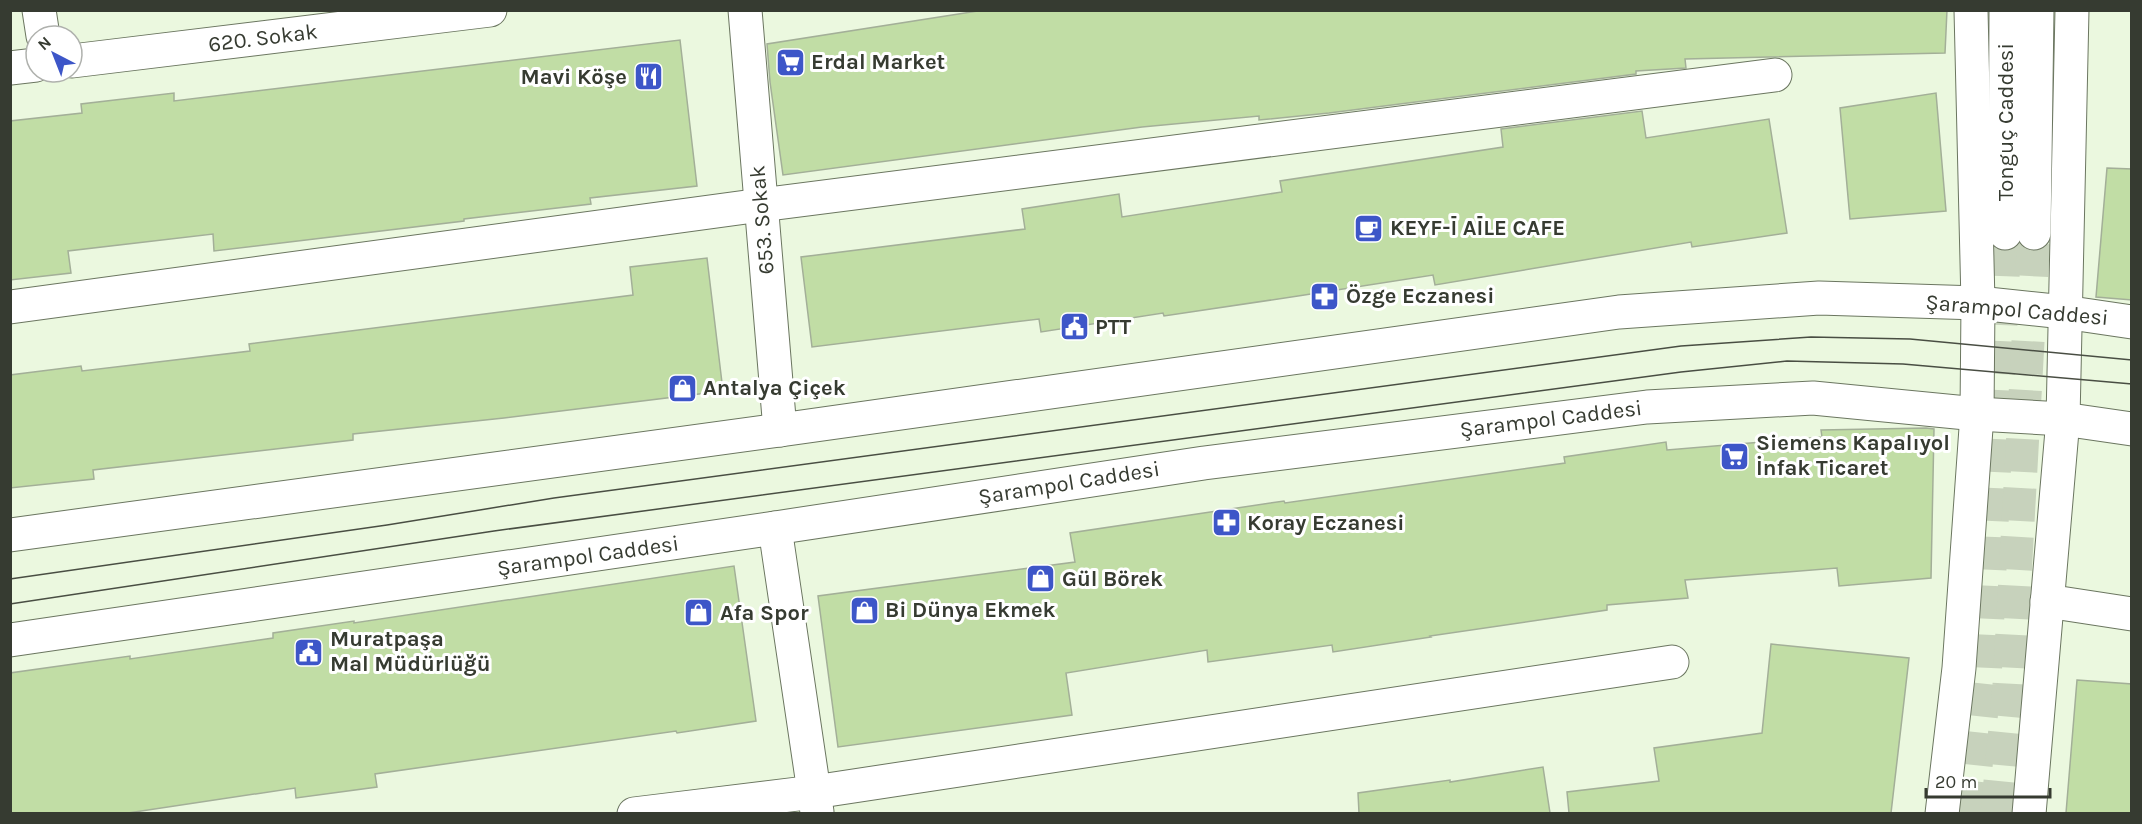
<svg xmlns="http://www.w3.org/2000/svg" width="2142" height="824" viewBox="0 0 2142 824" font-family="Karla,sans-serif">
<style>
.building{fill:#c1dda5;stroke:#a3af98;stroke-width:1.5}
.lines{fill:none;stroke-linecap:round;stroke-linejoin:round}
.primary-tunnel{stroke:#c7d2bc;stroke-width:33;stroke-dasharray:33 16;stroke-linecap:butt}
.street-casing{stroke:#6b7660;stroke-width:35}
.primary-casing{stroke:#6b7660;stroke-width:35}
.street{stroke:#fff;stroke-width:33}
.primary{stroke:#fff;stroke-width:33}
.tram{stroke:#494e43;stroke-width:1.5}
.labels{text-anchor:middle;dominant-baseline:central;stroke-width:6;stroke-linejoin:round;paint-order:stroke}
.street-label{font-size:22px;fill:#363b31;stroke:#fff}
.poi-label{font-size:22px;font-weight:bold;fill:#363b31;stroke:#fff;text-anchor:start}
</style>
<rect width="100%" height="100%" fill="#ebf8df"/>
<!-- building -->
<g class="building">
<polygon points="984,10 1947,10 1945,53 1685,59 1686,68 1636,71 1636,74 1329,113 1259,120 1259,116 1142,127 783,175 770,82 767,44"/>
<polygon points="680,40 697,186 590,198 591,204 464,219 464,221 214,251 213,234 68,251 71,273 10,280 10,121 82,113 81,104 174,93 174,101"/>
<polygon points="1936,93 1946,211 1850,219 1840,108"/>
<polygon points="1642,111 1646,138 1769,119 1787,233 1692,247 1691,242 1435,285 1433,275 1298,296 1164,316 1163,313 1041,332 1039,319 812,347 801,257 1025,229 1022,209 1119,194 1122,217 1282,192 1280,181 1503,147 1501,129"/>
<polygon points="2107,168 2132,169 2132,300 2096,297"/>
<polygon points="707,258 723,391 504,418 353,434 353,440 93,470 94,479 10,488 10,375 81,366 82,371 250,351 249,344 633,295 630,267"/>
<polygon points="1926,428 1934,429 1931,578 1839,586 1837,568 1685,580 1688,598 1607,605 1607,610 1430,636 1431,637 1333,652 1332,645 1208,662 1207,650 1066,673 1072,715 838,747 818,596 1075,562 1070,533 1284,501 1285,503 1565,463 1564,457 1666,442 1667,450 1822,437 1821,430"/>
<polygon points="734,566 756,721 677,733 676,731 375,774 377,787 296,798 295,788 128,813 10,813 10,673 130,656 130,659 273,638 273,633 354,621 354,623"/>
<polygon points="1771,644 1909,658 1891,813 1569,813 1567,792 1659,781 1654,748 1762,733"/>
<polygon points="2077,680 2132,684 2132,813 2066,813"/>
<polygon points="1543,767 1550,813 1359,813 1358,793 1450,780 1450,782"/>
</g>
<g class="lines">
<!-- primary-tunnel -->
<g class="primary-tunnel">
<polyline points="1971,814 1985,681 2005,233"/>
<polyline points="1997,814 2009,685 2034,233"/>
</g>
<defs>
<g id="street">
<polyline points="39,10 43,36"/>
<polyline points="745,10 780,430"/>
<polyline points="72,61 490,10"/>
<polyline points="10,68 36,65"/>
<polyline points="10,307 761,205 1775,75"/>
<polyline points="775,528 817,812"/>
<polyline points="10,535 780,430 1619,312 1819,298 1978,303 2064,312 2132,322"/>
<polyline points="2047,601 2132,614"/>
<polyline points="10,640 775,528 1204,463 1647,407 1813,398 1977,414 2063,419 2132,429"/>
<polyline points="634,814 814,792 1672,662"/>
</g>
<g id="primary">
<polyline points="2005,233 2006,10"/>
<polyline points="2034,233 2037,10"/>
<polyline points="1942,814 1959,668 1977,414 1978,303 1971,10"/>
<polyline points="2029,814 2063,419 2072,10"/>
</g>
</defs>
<!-- street casing -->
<use href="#street" class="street-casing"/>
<!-- primary casing -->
<use href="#primary" class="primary-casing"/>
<!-- street -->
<use href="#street" class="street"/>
<!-- primary -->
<use href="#primary" class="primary"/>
<!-- tram -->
<g class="tram">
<polyline points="10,579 387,525 554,498 1681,346 1811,337 1910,339 2132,360"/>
<polyline points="10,604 494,531 1681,372 1787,361 1903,364 2132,384"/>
</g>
</g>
<!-- icons -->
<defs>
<symbol id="supermarket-square" viewBox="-11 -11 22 22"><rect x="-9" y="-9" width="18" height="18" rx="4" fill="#3d56c8" stroke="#fff"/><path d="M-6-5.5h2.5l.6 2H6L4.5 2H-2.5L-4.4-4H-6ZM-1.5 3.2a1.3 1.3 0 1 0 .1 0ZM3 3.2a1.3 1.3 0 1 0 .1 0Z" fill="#fff"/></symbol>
<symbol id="restaurant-square" viewBox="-11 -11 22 22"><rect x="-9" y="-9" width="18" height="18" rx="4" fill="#3d56c8" stroke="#fff"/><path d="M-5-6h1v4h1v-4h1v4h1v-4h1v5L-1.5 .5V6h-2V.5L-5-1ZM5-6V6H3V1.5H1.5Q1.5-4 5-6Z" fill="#fff"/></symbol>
<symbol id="cafe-square" viewBox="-11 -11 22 22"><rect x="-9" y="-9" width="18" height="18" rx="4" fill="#3d56c8" stroke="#fff"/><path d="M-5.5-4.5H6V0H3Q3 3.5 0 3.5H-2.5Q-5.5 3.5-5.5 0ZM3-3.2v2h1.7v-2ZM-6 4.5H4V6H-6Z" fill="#fff"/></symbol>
<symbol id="pharmacy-square" viewBox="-11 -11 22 22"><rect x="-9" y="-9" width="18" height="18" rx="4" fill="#3d56c8" stroke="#fff"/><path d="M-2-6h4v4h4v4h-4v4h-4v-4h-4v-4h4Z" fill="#fff"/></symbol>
<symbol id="civic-square" viewBox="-11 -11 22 22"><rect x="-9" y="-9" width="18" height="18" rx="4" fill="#3d56c8" stroke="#fff"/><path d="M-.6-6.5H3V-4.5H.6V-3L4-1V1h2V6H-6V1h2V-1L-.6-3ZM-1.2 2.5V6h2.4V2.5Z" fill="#fff"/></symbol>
<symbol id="shop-square" viewBox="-11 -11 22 22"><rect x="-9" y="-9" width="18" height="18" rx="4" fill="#3d56c8" stroke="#fff"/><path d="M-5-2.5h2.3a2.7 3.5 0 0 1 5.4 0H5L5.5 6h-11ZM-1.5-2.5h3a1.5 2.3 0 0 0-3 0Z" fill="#fff"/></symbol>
</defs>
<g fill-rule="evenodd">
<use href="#supermarket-square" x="774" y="46" width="33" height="33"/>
<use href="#restaurant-square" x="632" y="60" width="33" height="33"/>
<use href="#cafe-square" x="1352" y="212" width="33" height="33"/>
<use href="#pharmacy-square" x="1308" y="280" width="33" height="33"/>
<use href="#civic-square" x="1058" y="310" width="33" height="33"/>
<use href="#shop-square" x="666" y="372" width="33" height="33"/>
<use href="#supermarket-square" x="1718" y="440" width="33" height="33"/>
<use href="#pharmacy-square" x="1210" y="506" width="33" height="33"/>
<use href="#shop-square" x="1024" y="562" width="33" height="33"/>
<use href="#shop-square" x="848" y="594" width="33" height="33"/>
<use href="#shop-square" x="682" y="596" width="33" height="33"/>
<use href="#civic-square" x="292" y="636" width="33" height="33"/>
</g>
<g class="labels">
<!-- street labels -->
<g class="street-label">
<text transform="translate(263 38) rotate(-7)">620. Sokak</text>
<text transform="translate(2006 122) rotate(-90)">Tonguç Caddesi</text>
<text transform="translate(762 220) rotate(-95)">653. Sokak</text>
<text transform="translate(2017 310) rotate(5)">Şarampol Caddesi</text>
<text transform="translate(1551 419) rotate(-7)">Şarampol Caddesi</text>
<text transform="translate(1069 483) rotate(-9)">Şarampol Caddesi</text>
<text transform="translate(588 556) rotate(-8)">Şarampol Caddesi</text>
</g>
<!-- poi labels -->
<g class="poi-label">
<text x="811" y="62">Erdal Market</text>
<text x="627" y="77" text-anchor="end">Mavi Köşe</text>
<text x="1390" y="228">KEYF-Ī AĪLE CAFE</text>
<text x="1346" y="296">Özge Eczanesi</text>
<text x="1095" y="327">PTT</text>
<text x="703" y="388">Antalya Çiçek</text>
<text x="1756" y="443">Siemens Kapalıyol<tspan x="1756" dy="25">İnfak Ticaret</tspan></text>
<text x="1247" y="523">Koray Eczanesi</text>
<text x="1062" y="579">Gül Börek</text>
<text x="885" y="610">Bi Dünya Ekmek</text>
<text x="720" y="613">Afa Spor</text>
<text x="330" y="639">Muratpaşa<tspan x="330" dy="25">Mal Müdürlüğü</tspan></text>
</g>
</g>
<!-- border -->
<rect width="2142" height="824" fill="none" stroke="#363b31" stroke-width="24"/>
<!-- north arrow -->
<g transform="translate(54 54) rotate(318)"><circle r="28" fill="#ffffff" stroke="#afb1ad" stroke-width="1.5"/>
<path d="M0-4.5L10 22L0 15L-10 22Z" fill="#3d56c8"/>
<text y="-9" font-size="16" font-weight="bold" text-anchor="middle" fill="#363b31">N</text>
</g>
<!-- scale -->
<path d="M1926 788v9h124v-9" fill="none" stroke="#363b31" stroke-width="3"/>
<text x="1935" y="788" font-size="18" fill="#363b31" stroke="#ffffff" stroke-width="4.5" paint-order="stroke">20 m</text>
</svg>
